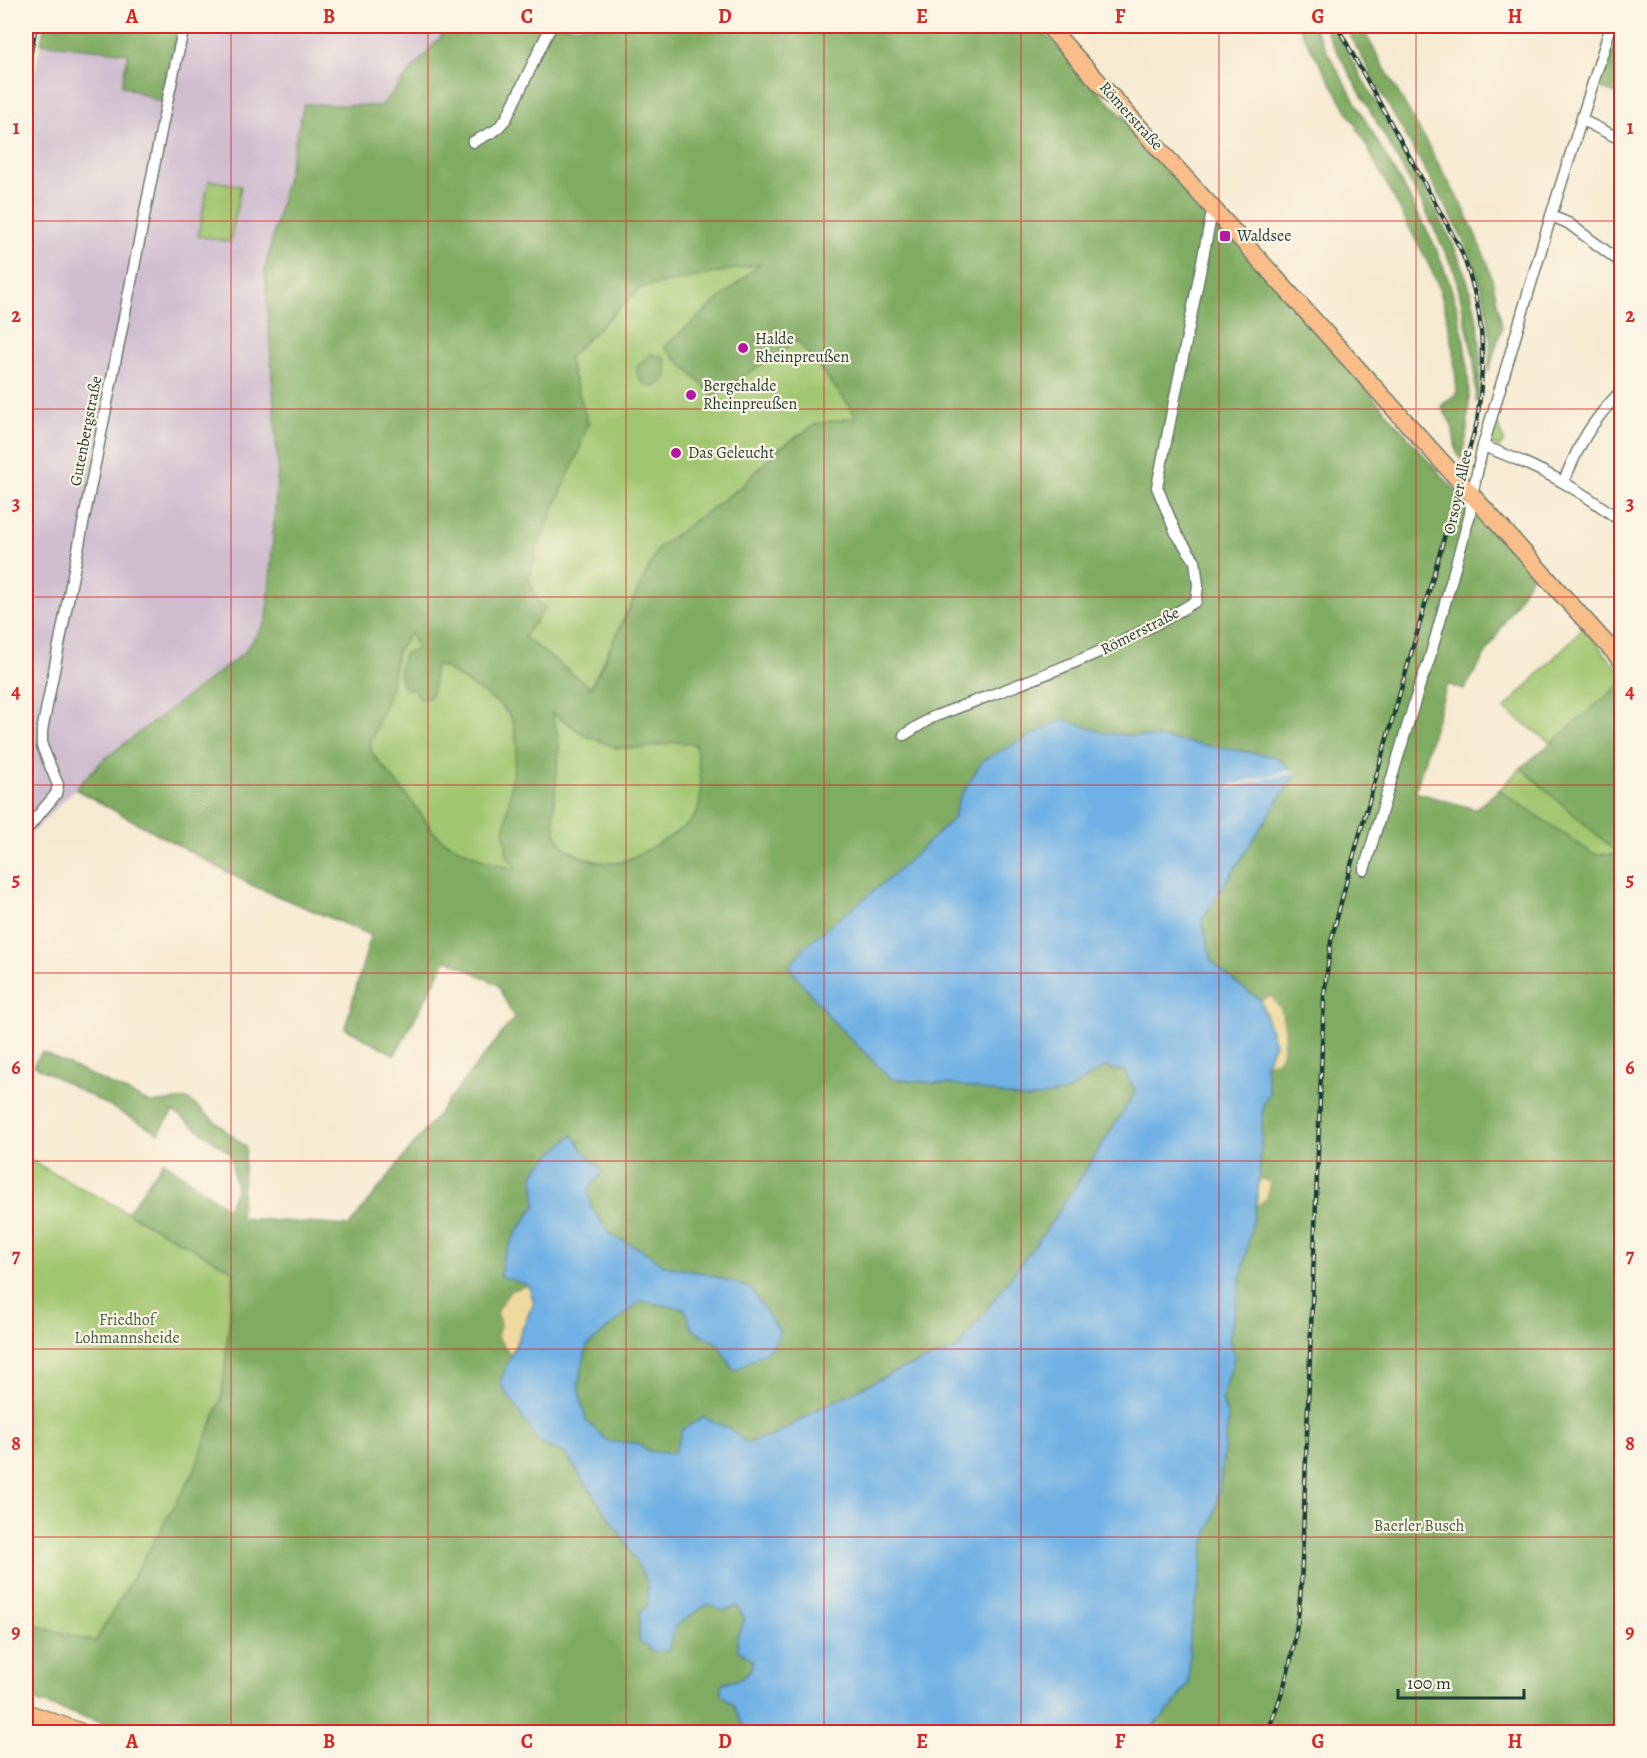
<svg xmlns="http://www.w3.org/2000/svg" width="1647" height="1758" viewBox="0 0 1647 1758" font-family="Alegreya,serif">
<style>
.industrial{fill:#cfbdcf}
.green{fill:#a1c670;stroke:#608252;stroke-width:1.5}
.forest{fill:#80ab62;stroke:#50744b;stroke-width:1.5;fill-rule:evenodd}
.sand{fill:#eeda9e;stroke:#868c69;stroke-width:1.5}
.water{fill:#6fb0e4;stroke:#47768c;stroke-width:1.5}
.pier{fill:#f7ead2}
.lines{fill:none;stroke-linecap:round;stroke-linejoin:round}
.street-casing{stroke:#6b7a6b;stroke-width:13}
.primary-casing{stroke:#6b7a6b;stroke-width:19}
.highway-casing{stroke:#6b7a6b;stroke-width:20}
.street{stroke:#fff;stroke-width:10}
.primary{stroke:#f8bd88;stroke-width:16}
.highway{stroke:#f8bd88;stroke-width:18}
.rail-casing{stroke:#1f3d34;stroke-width:4.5}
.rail{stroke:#fcf5e5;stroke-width:2;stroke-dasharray:7;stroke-linecap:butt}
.grid{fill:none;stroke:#d62828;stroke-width:1.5;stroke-opacity:0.55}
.poi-dot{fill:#b5179e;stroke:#fcf5e5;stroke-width:2}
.labels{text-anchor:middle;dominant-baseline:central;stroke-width:4.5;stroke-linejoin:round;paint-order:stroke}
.street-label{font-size:16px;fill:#1f3d34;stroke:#fcf5e5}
.poi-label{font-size:16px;fill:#1f3d34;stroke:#fcf5e5;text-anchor:start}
.park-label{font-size:16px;fill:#405f43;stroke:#fcf5e5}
.neatline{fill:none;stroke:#d62828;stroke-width:2}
.grid-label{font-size:20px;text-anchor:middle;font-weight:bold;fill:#d62828}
</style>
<rect width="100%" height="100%" fill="#fcf5e5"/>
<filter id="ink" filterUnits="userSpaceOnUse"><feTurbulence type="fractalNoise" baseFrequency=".0167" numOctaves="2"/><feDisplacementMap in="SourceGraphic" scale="12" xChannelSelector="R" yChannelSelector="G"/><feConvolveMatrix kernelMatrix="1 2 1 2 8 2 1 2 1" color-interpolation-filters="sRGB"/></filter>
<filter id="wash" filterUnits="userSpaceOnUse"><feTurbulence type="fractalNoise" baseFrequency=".008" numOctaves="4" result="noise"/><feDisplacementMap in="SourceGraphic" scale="24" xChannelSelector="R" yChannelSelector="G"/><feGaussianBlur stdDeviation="1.35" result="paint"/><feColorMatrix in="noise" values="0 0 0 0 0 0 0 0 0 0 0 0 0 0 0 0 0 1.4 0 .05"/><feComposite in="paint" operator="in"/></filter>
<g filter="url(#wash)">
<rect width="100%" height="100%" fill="#f7ead2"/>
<!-- industrial -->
<polygon class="industrial" points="179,26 450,26 381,106 304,104 267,620 243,654 104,759 26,839 26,113 41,43 128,53 160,102"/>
<!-- green -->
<g class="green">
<polygon points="209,180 241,186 230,242 198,236"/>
<polygon points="761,263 665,346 714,396 797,340 842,396 857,417 816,424 778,449 742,486 659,547 590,688 523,637 545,608 538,602 529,578 539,543 588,423 568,358 640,288"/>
<polygon points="1497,423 1504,441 1499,448 1491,444"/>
<polygon points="1583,628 1621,672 1621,684 1551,743 1504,709"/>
<polygon points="411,632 417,649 414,689 433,690 434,664 445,668 499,704 513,720 517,747 504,834 519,870 488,862 444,841 433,831 409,798 372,753 370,745 390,690 397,651"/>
<path d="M551,712L587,736L643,748L675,742L695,744C699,766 708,800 692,820C682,831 635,858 621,862C603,866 568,856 559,839C547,819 559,768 559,744C558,733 554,722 551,712Z"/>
<polygon points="1521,768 1621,855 1621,856 1592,853 1499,790"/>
<polygon points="26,1158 234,1270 222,1396 193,1474 95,1642 26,1623"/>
</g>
<!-- forest -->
<g class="forest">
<polygon points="44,26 178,26 160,102 122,85 128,53 41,43"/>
<path d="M450,26H1038L1217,217L1433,466L1533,574L1464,690L1447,684L1415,792L1475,809L1499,790L1592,853L1621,856L1521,768L1621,684V1732H1147L1171,1708L1189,1683V1637L1200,1581L1204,1546L1217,1504L1228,1420L1222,1398L1235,1355L1229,1339L1258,1193L1263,1105L1269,1093L1265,1064L1275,1044L1261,1000L1242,988L1212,962L1202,919L1295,774L1277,757L1166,739L1104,733L1063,719L959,799L953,819L891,877V1079L1066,1092L1104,1067L1124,1071L1136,1092L1050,1225L957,1349L894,1372L819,1409L775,1435L745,1444L730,1429C702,1442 665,1468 638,1443L609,1442L586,1421L578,1385L587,1346L641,1301L685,1309L692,1329L718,1344L734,1370L780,1332L750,1288L704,1273L665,1266L641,1249L611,1236L591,1207L588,1189L603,1172L585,1153L573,1135L534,1175L536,1205L517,1232L503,1258L528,1285L540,1444L565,1453L623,1538L647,1581L648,1605L639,1641L655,1652L675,1626L708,1604L724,1611L737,1606L745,1619L737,1636L753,1661L752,1667L739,1681L734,1706L757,1732H129L26,1698V1623L95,1642L193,1474L222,1396L234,1271L127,1213L164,1161L227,1208L236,1190L230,1153L173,1111L159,1133L33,1065L42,1052L150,1103L188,1099L246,1147L240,1218L349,1226L514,1018L497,984L447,959L395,1055L345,1028L371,935L251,885L75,789L104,759L243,654L267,620L278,468L265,270L304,104L381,106ZM760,264L664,347L714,396L797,340L842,396L857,417L816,424L778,449L742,486L659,547L591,688L524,637L545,608L538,602L529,578L539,543L578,454L588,423L568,358L640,288ZM411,633L417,649L405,653C398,666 398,675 404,689H414L421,699L429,698L433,690L435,665L445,668L499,704L508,712L515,727L517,747L504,834L507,856L517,869L488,862L444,841L433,831L409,798L372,753L370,745L390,690L397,651ZM552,713L587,736L617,748H643L675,742L695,744C699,766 708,800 692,820C682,831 635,858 621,862C603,867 569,856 559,840C548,821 559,768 559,744C559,734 553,723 552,713Z"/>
<path d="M1298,26H1313C1336,67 1359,108 1382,150C1402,185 1424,221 1440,258C1466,321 1477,393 1462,460L1457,455L1452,425L1441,406L1457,393L1453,347L1446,313L1439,287L1428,263L1356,126Z"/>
<path d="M1323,26H1333C1356,67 1379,108 1402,150C1438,213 1474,269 1480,344C1481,364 1481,383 1476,403L1474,359L1455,273L1424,207Z"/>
<path d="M1345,26H1361L1466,213L1487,262L1494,287L1502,327L1488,373C1501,289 1449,212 1409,142C1387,104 1366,65 1345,26Z"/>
<polygon points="1621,26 1621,96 1600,88"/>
<path d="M651,354L663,357L666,363L667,376L656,387C643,387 637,381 637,367Z"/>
</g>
<!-- sand -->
<g class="sand">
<polygon points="1271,996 1281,1009 1285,1030 1282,1054 1276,1061 1265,1064 1275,1044 1261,1000"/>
<polygon points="1259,1178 1270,1182 1267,1198 1255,1207"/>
<polygon points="528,1285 534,1302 511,1355 497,1337 500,1325 497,1310 510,1291"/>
</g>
<!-- water -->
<path class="water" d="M1063,719L1104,733L1166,739L1277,757L1295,774L1202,920L1212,962L1242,988L1261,1000L1275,1044L1265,1064L1269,1093L1263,1105L1258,1193L1229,1339L1235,1355L1222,1398L1228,1420L1217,1504L1204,1546L1200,1581L1189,1637V1683L1171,1708L1147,1732H757L742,1725L734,1706L721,1694L722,1683C737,1681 751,1678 753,1660L738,1650L737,1636L745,1619L737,1606L724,1611L708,1604L675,1626L669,1650L655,1652L639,1641L640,1612L648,1605L647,1581L623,1538L565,1453L540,1444L500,1383L511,1355L534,1302L528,1285L500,1276L503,1258L517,1232L536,1205L533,1175L540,1165L573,1135L585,1153L603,1172L588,1190L591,1207L611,1236L641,1249L665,1266L704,1273L750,1288L780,1332L771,1349L734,1371L718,1344L692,1329L685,1309L641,1301L587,1346L578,1385L586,1421L609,1442L638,1443L647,1451L674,1454L682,1430L703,1417L730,1429L746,1443L775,1435L819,1409L894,1372L957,1349L1050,1225L1136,1092L1124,1071L1104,1067L1066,1092L1026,1099L958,1085L891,1079L831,1019L789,967L806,945L891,877L953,819L959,799L983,760Z"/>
<!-- pier -->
<polygon class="pier" points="1294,770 1298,775 1294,772 1230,788 1229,786"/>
</g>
<g filter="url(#ink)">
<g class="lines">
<defs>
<g id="street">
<polyline points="1582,120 1622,140"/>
<polyline points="473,142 496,130 506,119 551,26"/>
<polyline points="1551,216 1568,223 1622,263"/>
<path d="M1483,446C1537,466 1577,487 1622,522"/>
<path d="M1564,481C1580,442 1592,421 1622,390"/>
<path d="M904,735L931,718C1021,683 1113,653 1196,601L1198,585L1195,561L1176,533L1157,487L1213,207"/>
<polyline points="26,830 56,794 58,785 42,746 42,731 164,116 184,26"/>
<polyline points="1364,870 1420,684 1428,664 1470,514 1472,495 1483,446 1551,216 1611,26"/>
</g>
<polyline id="primary" points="1048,26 1622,661"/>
<polyline id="highway" points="26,1713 79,1732"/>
</defs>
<!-- street casing -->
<use href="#street" class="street-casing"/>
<!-- primary casing -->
<use href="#primary" class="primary-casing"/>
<!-- highway casing -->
<use href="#highway" class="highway-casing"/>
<!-- street -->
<use href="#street" class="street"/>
<!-- primary -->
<use href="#primary" class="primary"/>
<!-- highway -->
<use href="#highway" class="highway"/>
<defs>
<g id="rail">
<polyline points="26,77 36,26"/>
<path d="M1267,1732C1288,1684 1297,1640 1301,1587L1324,995L1331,941L1349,872L1477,422C1486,356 1485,310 1460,248L1337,26"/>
</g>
</defs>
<!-- rail casing -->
<use href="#rail" class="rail-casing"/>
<!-- rail -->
<use href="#rail" class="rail"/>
</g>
</g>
<!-- grid -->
<path class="grid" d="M231,26V1732M428,26V1732M626,26V1732M824,26V1732M1021,26V1732M1219,26V1732M1416,26V1732M26,221H1622M26,409H1622M26,597H1622M26,785H1622M26,973H1622M26,1161H1622M26,1349H1622M26,1537H1622"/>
<!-- markers -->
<g class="poi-dot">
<rect x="1219" y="230" width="12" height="12" rx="3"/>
<circle cx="743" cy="348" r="6"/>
<circle cx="691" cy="395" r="6"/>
<circle cx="676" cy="453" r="6"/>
</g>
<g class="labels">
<!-- street labels -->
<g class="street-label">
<text transform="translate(1131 116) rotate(48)">Römerstraße</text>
<text transform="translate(86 431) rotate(-79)">Gutenbergstraße</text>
<text transform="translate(1458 492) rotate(-78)">Orsoyer Allee</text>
<text transform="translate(1140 631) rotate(-27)">Römerstraße</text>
</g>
<!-- poi labels -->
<g class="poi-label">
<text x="1237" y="236">Waldsee</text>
<text x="755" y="339">Halde<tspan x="755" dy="18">Rheinpreußen</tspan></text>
<text x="703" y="386">Bergehalde<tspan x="703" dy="18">Rheinpreußen</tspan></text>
<text x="688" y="453">Das Geleucht</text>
</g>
<!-- park labels -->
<g class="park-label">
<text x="127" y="1320">Friedhof<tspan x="127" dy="18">Lohmannsheide</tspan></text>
<text x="1419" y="1526">Baerler Busch</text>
</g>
</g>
<!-- margin -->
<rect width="1647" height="1758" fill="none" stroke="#fcf5e5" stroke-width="66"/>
<!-- scale -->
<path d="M1398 1689v9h126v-9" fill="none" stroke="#1f3d34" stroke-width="3"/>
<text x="1407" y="1689" font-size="18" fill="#1f3d34" stroke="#fcf5e5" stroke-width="4.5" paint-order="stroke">100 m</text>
<rect x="33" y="33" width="1581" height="1692" class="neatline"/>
<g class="grid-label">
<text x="132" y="23">A</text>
<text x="329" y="23">B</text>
<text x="527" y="23">C</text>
<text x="725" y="23">D</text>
<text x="922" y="23">E</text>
<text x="1120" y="23">F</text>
<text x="1318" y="23">G</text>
<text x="1515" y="23">H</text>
<text x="16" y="134">1</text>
<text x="1630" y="134">1</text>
<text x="16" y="322">2</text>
<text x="1630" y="322">2</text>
<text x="16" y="510">3</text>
<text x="1630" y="510">3</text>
<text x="16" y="698">4</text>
<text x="1630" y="698">4</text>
<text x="16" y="886">5</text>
<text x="1630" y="886">5</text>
<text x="16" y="1074">6</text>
<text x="1630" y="1074">6</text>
<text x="16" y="1262">7</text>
<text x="1630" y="1262">7</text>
<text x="16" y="1450">8</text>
<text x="1630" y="1450">8</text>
<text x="16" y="1638">9</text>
<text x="1630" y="1638">9</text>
<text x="132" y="1748">A</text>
<text x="329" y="1748">B</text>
<text x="527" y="1748">C</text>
<text x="725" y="1748">D</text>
<text x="922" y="1748">E</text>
<text x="1120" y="1748">F</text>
<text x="1318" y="1748">G</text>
<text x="1515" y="1748">H</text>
</g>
</svg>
